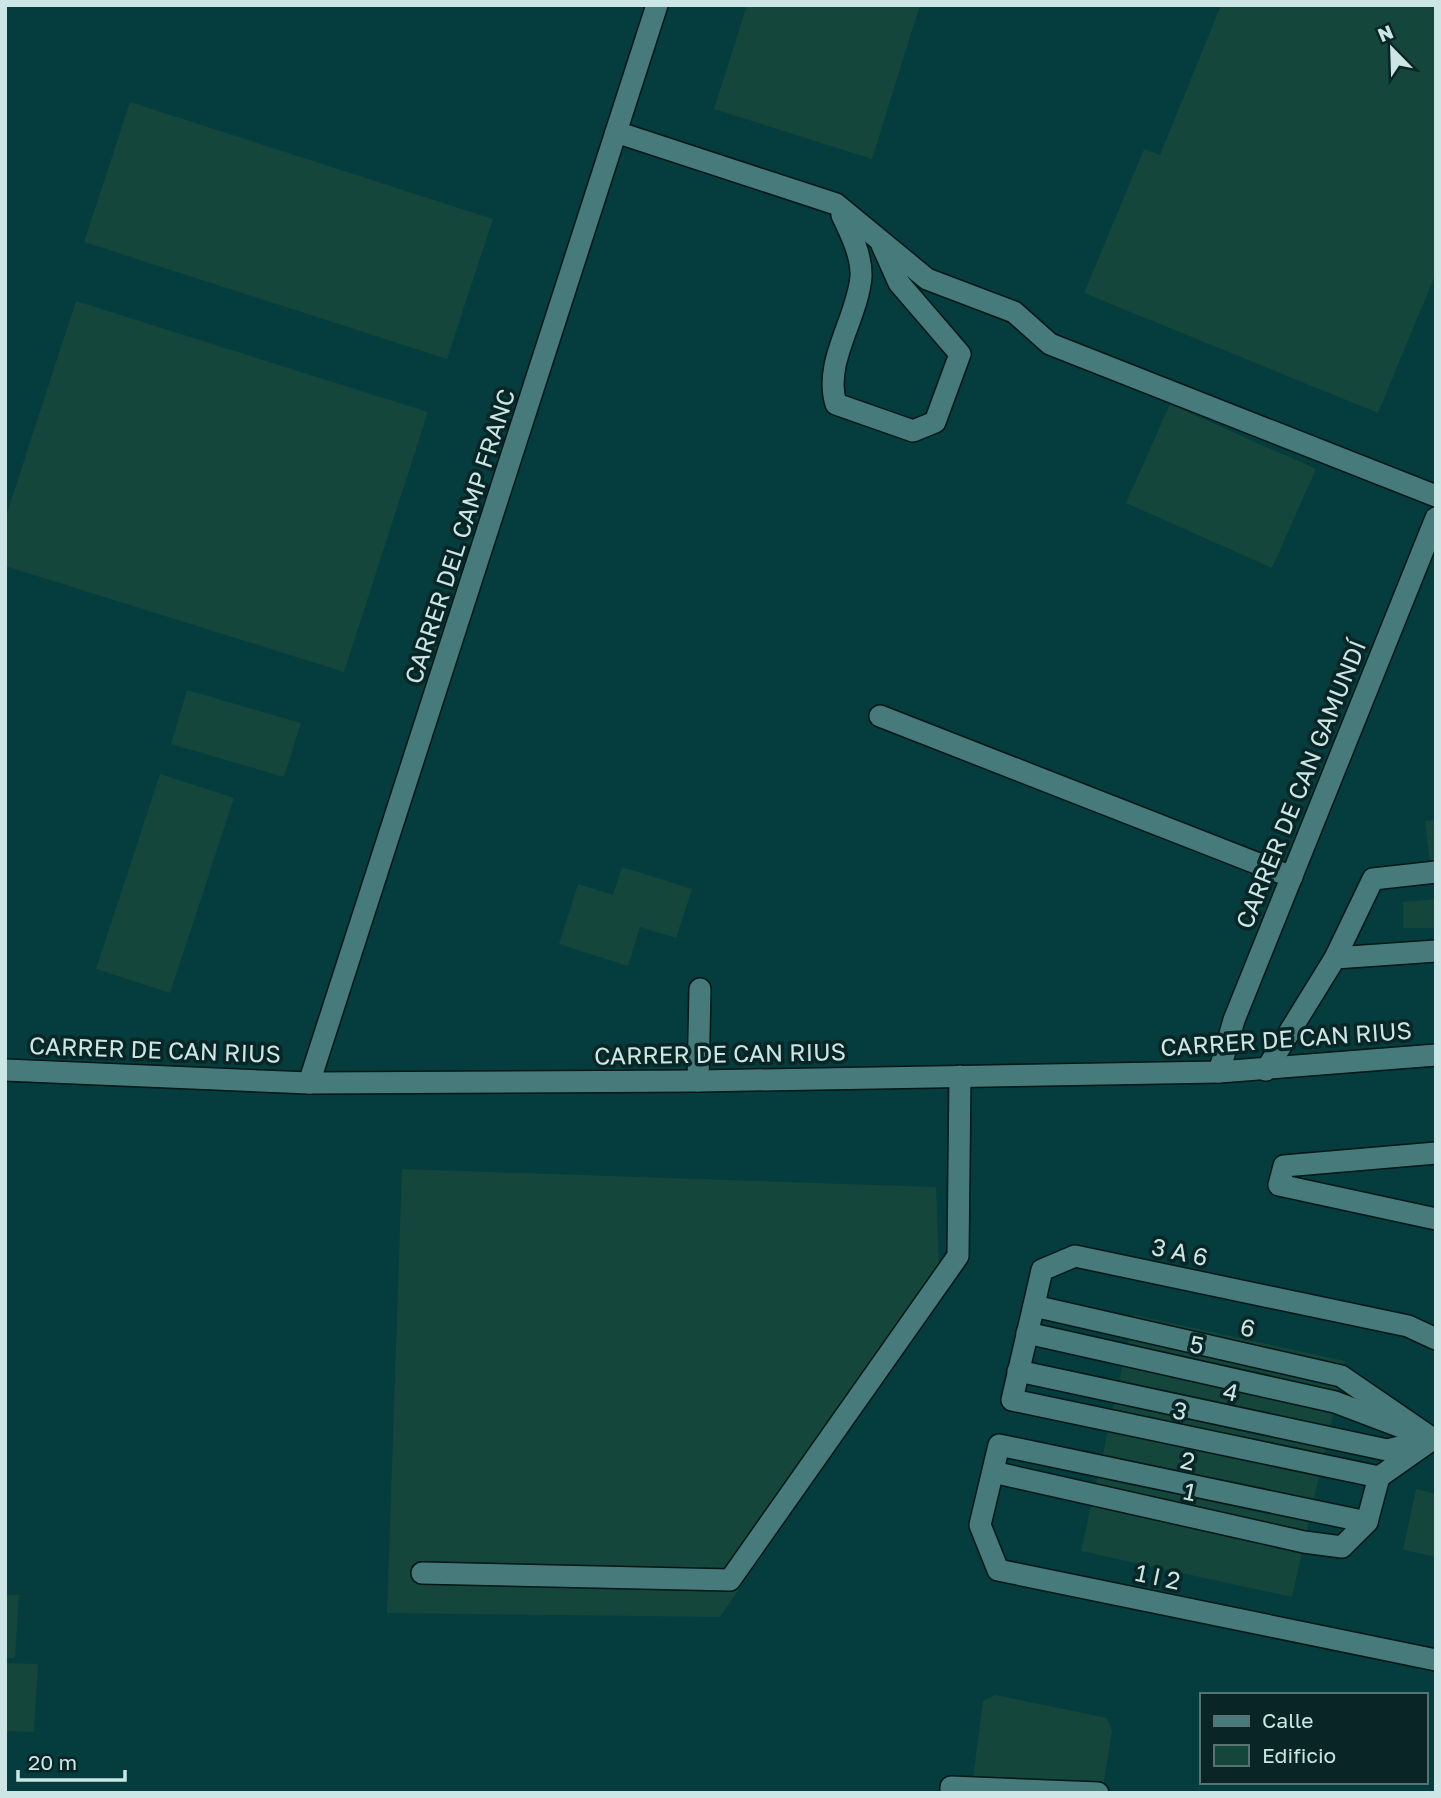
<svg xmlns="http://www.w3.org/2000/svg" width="1441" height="1798" viewBox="0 0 1441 1798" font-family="'Golos Text',sans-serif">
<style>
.built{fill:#053c3d;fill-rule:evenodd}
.building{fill:#14463b}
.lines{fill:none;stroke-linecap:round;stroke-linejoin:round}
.lane-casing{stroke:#001717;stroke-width:24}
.street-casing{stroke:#001717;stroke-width:24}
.lane{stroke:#477b7b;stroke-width:21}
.street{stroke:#477b7b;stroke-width:21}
.labels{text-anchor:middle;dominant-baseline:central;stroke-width:7;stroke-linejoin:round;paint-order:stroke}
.street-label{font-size:24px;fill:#cce6e6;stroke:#092525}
</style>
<rect width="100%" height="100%" fill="#053031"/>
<!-- built -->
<path class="built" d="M5,5H1436V1793H5ZM1201,1695H1425V1782H1201Z"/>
<!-- building -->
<g class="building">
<polygon points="747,5 920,5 872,159 714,109"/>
<polygon points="1221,5 1436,5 1436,273 1378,413 1084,293 1144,149 1160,155"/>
<polygon points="130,102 493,219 447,359 84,242"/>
<polygon points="76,301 428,412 344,672 5,566 5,519"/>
<polygon points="1170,404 1316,469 1272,568 1126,503"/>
<polygon points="187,690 301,723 284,777 171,744"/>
<polygon points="160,774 234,798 170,993 96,969"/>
<polygon points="1436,820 1436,865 1430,865 1425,821"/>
<polygon points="622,867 692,889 676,938 640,927 628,966 559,944 578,884 613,895"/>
<polygon points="1436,899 1436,928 1403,928 1403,902"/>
<polygon points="402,1169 936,1187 940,1298 720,1617 387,1613"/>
<polygon points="1134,1315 1345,1361 1292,1597 1081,1551"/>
<polygon points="1416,1489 1436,1494 1436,1557 1403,1550"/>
<polygon points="5,1595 19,1595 15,1658 5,1658"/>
<polygon points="5,1663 38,1664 34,1732 5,1731"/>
<polygon points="996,1695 1107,1718 1112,1731 1102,1793 971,1793 983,1701"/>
</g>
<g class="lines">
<defs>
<g id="lane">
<polyline points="616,132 836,204 927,279 1014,312 1050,344 1436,496"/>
<path d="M842,215C851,234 862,256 861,277C857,320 823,362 836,404L913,431L935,422L960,354L899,283L882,245"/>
<polyline points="880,716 1292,877"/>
<polyline points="1335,958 1373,879 1436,872"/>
<polyline points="1266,1070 1335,958 1436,951"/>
<polyline points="698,1081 700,989"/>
<polyline points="1436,1153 1284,1166 1279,1185 1436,1219"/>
<polyline points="1034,1306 1341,1376 1433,1439"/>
<polyline points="1027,1333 1335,1402 1401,1427"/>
<polyline points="1018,1371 1387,1450 1421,1442"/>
<polyline points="993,1472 1304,1542 1342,1547 1367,1522 1379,1477 1433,1439"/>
<polyline points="1379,1477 1012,1400 1042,1270 1075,1256 1408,1326 1436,1339"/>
<polyline points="1367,1522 999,1445 980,1525 998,1570 1436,1660"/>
<polyline points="422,1573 730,1580 958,1256 960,1076"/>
<polyline points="951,1793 951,1787 1098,1793"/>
</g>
<g id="street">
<polyline points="5,1070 309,1083 698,1081 1219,1072 1436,1055"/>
<polyline points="1219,1072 1234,1020 1436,518"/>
<polyline points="309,1083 657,5"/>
</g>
</defs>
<!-- lane casing -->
<use href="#lane" class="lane-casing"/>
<!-- street casing -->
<use href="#street" class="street-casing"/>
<!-- lane -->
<use href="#lane" class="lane"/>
<!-- street -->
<use href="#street" class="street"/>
</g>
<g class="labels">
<!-- street labels -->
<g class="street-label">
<text transform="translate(459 536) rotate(-72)">CARRER DEL CAMP FRANC</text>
<text transform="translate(1300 784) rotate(-68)">CARRER DE CAN GAMUNDÍ</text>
<text transform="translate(1286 1038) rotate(-4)">CARRER DE CAN RIUS</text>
<text transform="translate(155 1049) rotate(2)">CARRER DE CAN RIUS</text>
<text transform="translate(720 1053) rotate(-1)">CARRER DE CAN RIUS</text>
<text transform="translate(1180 1251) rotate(12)">3 A 6</text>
<text transform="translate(1248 1327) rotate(13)">6</text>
<text transform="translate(1197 1344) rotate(12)">5</text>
<text transform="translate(1231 1391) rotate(12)">4</text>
<text transform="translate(1180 1410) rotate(12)">3</text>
<text transform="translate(1188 1460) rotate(12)">2</text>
<text transform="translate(1190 1491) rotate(12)">1</text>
<text transform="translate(1158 1576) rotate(12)">1 I 2</text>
</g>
</g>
<!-- border -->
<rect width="1441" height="1798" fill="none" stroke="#cce6e6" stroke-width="14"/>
<!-- legend -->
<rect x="1200" y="1693" width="228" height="91" fill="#092525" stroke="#577272" stroke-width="2"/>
<rect x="1214" y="1716" width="35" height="10" fill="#477b7b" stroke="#577272" stroke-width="2"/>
<text x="1262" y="1728" font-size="21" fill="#cce6e6">Calle</text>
<rect x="1214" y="1745" width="35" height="21" fill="#14463b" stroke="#577272" stroke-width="2"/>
<text x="1262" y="1763" font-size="21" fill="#cce6e6">Edificio</text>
<!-- north arrow -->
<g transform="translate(1392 49) rotate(337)" stroke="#092525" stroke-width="5" paint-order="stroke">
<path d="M0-5L12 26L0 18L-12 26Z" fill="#cce6e6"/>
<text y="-10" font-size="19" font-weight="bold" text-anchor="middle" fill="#cce6e6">N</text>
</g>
<!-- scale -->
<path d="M18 1770v10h107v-10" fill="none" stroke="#cce6e6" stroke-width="3.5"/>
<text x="28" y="1770" font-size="21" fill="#cce6e6" stroke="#092525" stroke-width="5" paint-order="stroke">20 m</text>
</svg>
